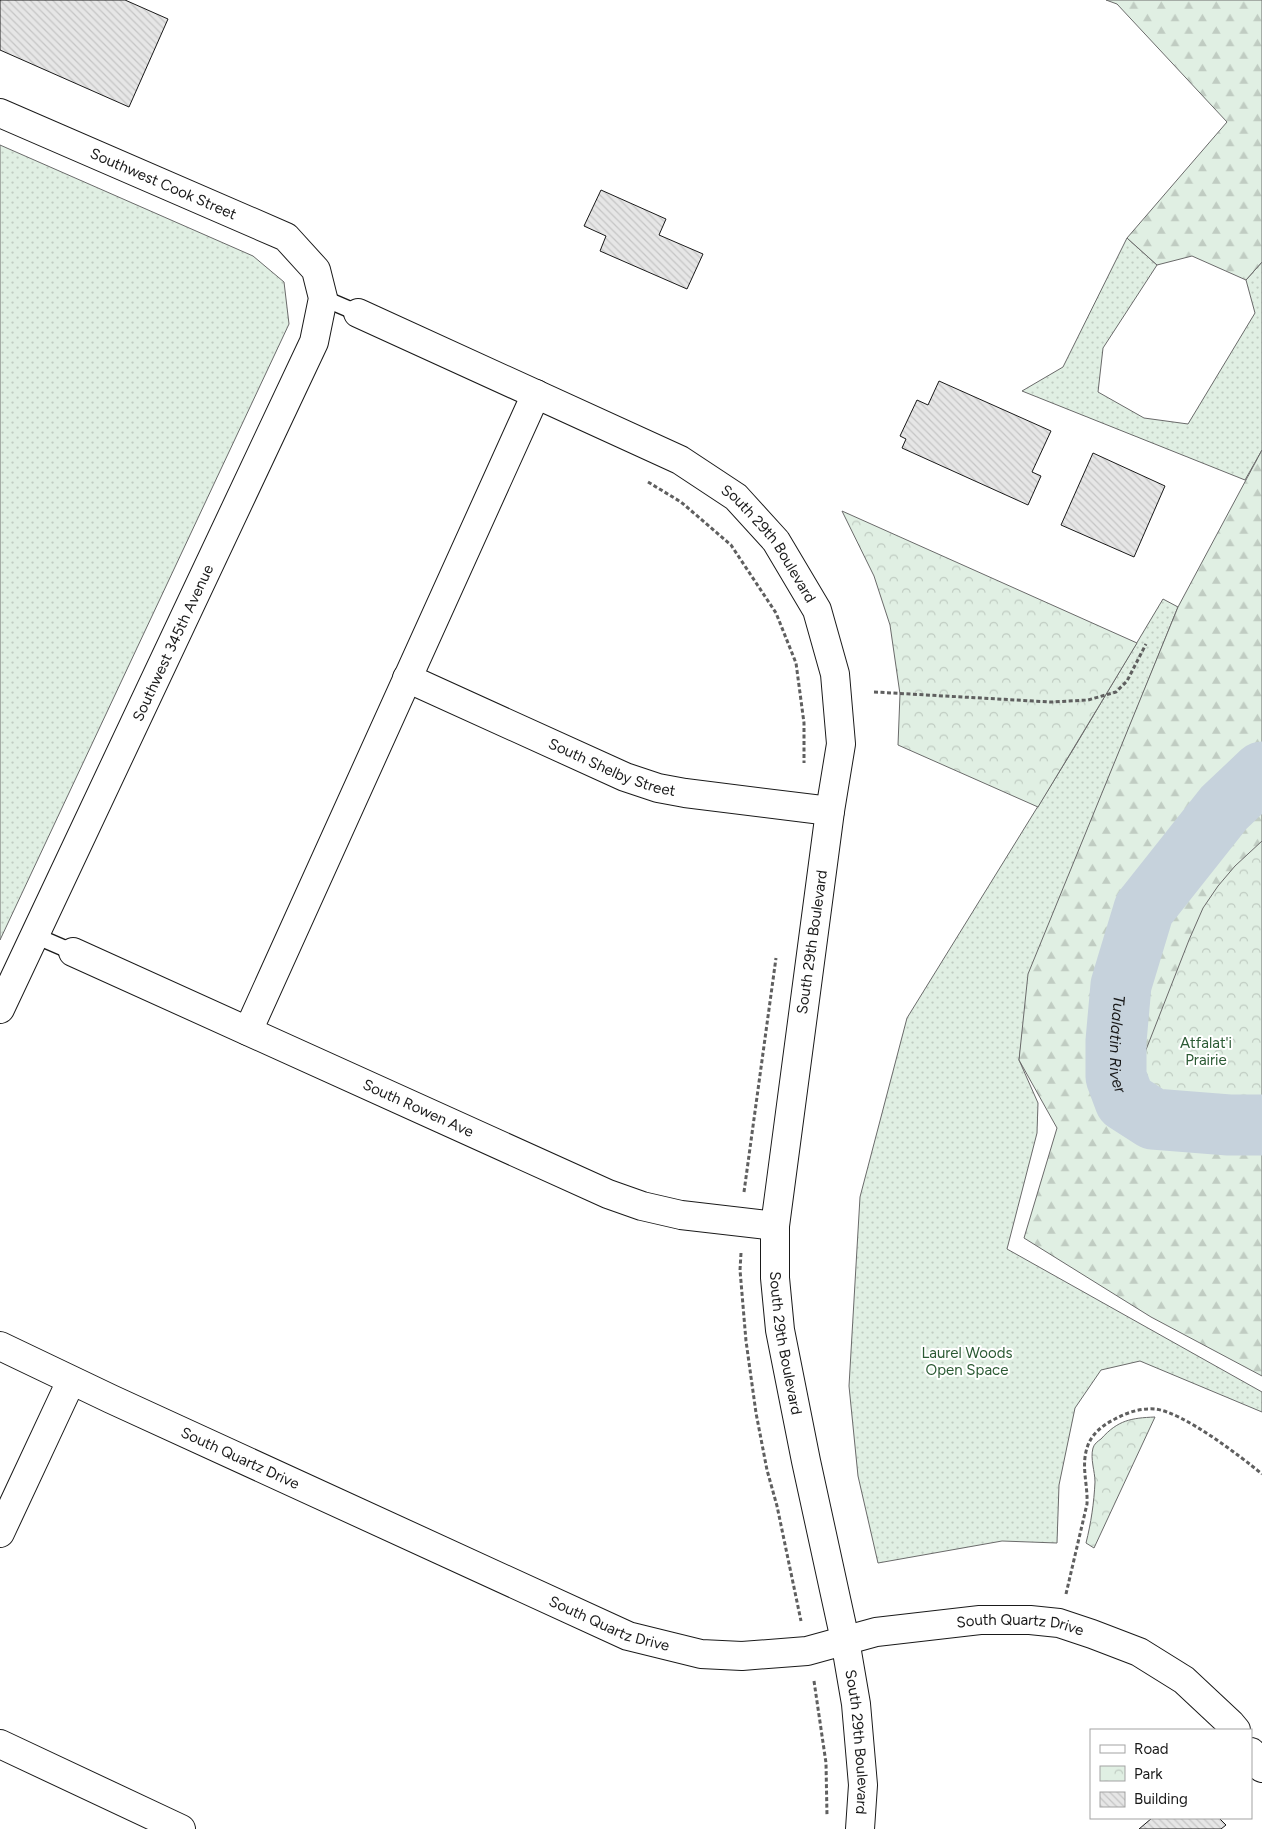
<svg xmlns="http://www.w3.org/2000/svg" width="1262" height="1829" viewBox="0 0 1262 1829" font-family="Figtree,sans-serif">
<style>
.grass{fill:url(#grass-dots);stroke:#6a6a6a}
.forest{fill:url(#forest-firs);stroke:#6a6a6a}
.park{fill:url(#park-crowns);stroke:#6a6a6a}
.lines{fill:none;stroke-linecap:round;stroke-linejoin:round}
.river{stroke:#c6d2dc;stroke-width:61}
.building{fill:url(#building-back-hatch);stroke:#1a1a1a}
.lane-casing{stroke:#1a1a1a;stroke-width:18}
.street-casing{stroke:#1a1a1a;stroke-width:30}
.path{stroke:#5f5f5f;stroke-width:3;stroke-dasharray:4 2.5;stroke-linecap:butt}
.lane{stroke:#fff;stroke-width:15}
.street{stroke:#fff;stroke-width:28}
.labels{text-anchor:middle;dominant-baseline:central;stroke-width:4;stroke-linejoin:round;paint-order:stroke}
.street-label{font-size:15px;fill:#1a1a1a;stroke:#fff}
.park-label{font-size:15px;fill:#2b5a34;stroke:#fff}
.water-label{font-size:16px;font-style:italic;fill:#1a1a1a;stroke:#fff}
</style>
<defs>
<pattern id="grass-dots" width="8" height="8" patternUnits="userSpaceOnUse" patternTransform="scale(1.25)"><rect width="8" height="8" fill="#e0efe3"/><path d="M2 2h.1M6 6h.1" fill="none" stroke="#c0ccc2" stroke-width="1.8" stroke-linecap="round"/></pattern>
<pattern id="forest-firs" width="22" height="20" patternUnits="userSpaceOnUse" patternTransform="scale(1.25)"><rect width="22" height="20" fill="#e0efe3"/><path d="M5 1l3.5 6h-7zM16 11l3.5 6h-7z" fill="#c0ccc2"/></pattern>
<pattern id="park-crowns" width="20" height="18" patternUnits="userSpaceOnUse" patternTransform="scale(1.25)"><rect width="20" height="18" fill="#e0efe3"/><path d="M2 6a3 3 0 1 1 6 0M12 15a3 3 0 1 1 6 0" fill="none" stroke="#c0ccc2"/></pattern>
<pattern id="building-back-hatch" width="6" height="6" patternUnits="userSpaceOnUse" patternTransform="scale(1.25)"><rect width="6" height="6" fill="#e6e6e6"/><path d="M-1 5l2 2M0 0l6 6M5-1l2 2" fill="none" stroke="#c5c5c5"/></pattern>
</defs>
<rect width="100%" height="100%" fill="#fff"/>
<!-- grass -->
<g class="grass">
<polygon points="0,145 253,256 284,282 289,324 0,940"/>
<polygon points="1127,238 1157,265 1103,348 1098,392 1144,418 1188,424 1255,313 1246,280 1262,262 1262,450 1245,480 1022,391 1063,367"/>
<polygon points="1163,599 1178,607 1032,968 1019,1060 1038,1103 1037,1133 1007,1249 1262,1392 1262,1412 1140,1361 1101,1370 1075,1408 1059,1485 1057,1543 1002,1541 878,1563 858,1476 849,1386 860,1197 907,1018 1074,748"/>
</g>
<!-- forest -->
<g class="forest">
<polygon points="1106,0 1262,0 1262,262 1246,280 1192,256 1157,265 1127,238 1227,122 1117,4"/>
<polygon points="1262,450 1262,1376 1151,1317 1024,1238 1057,1128 1019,1060 1028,974 1178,607"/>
</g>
<!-- park -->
<g class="park">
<polygon points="842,511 1137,643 1038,807 898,745 900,694 890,625 874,576"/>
<path d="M1262,841V1104C1234,1109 1156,1121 1143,1087C1139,1078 1140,1069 1142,1060L1189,940L1203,908L1218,886L1235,866Z"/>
<path d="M1155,1417L1094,1548L1086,1543C1091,1523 1094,1503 1095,1482C1095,1471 1090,1459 1093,1448C1094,1444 1098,1441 1101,1439C1118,1420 1131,1418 1155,1417Z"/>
</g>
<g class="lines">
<!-- river -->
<path class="river" id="s1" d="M1262,772L1224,808L1144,909L1121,985L1116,1041V1077L1125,1101L1153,1119L1229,1125H1262"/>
</g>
<!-- building -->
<g class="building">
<polygon points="0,0 125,0 168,19 129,107 0,50"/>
<polygon points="601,190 666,219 659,235 703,254 687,289 600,251 606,236 584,226"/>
<polygon points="939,381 1051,431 1032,472 1041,476 1028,505 902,448 906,439 900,436 917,400 928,405"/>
<polygon points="1093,453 1165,486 1134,557 1061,525"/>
<polygon points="1152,1818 1219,1818 1226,1825 1221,1829 1139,1829"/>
</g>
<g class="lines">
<defs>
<g id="lane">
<polyline points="323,298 358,313"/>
<polyline points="36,936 73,952"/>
</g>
<g id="street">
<path id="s2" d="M0,113L286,237L316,270L323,298L314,342L0,1009"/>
<path id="s3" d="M358,313L680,460L736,497L776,541L817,610L835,674L841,744L830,811L775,1226V1278L780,1330L806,1461L845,1640L856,1704L863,1785L860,1829"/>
<path id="s4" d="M407,678L625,777L658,788L685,793L830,811"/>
<path id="s5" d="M73,952L608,1194L642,1206L681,1215L775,1226"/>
<polyline points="248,1031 536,394"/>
<path id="s6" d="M0,1346L111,1399L628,1636L701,1654L742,1656L807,1651L876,1632L980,1620H1030L1059,1623L1092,1634L1139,1652L1184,1680L1231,1724L1236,1730"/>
<polyline points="0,1533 71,1381"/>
<polyline points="0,1744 181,1829"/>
<polyline points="1251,1752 1262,1768"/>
</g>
</defs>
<!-- lane casing -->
<use href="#lane" class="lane-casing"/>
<!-- street casing -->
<use href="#street" class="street-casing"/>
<!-- path -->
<g class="path">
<polyline points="648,482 681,502 731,545 776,613 796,663 804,723 804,763"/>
<polyline points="874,692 1051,702 1088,700 1116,692 1127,681 1146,644"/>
<polyline points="744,1192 776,958"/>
<polyline points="741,1253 740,1270 746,1341 756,1413 767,1470 777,1506 801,1621"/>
<path d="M1066,1594L1087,1504C1088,1485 1081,1467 1087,1448C1091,1434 1103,1425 1115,1419C1128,1412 1141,1408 1155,1409C1183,1412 1240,1456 1262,1474"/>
<polyline points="814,1681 826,1763 827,1816"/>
</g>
<!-- lane -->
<use href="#lane" class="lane"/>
<!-- street -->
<use href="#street" class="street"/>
</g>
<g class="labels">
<!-- street labels -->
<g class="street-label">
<text stroke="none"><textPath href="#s2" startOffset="178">Southwest Cook Street</textPath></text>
<text stroke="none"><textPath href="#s3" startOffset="478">South 29th Boulevard</textPath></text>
<text transform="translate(173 643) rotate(-65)">Southwest 345th Avenue</text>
<text stroke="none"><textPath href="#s4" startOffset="224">South Shelby Street</textPath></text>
<text transform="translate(812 942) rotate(-82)">South 29th Boulevard</text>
<text stroke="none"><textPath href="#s5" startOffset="379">South Rowen Ave</textPath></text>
<text stroke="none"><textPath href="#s3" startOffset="1302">South 29th Boulevard</textPath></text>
<text stroke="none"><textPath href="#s6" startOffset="265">South Quartz Drive</textPath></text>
<text stroke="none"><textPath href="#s6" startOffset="670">South Quartz Drive</textPath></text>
<text stroke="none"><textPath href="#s6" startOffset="1090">South Quartz Drive</textPath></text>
<text stroke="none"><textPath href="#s3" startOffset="1708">South 29th Boulevard</textPath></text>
</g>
<!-- park labels -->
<g class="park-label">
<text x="1206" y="1043">Atfalat'i<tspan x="1206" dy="17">Prairie</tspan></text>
<text x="967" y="1353">Laurel Woods<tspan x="967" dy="17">Open Space</tspan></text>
</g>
<!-- water labels -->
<g class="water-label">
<text stroke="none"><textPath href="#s1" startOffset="320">Tualatin River</textPath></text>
</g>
</g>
<!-- legend -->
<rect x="1090" y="1729" width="162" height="90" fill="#ffffff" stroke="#a3a3a3"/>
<rect x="1100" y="1745" width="25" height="8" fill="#ffffff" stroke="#a3a3a3"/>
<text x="1134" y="1754" font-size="15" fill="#1a1a1a">Road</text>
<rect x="1100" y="1766" width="25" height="15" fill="url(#park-crowns)" stroke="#a3a3a3"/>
<text x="1134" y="1779" font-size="15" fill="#1a1a1a">Park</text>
<rect x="1100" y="1792" width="25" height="15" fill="url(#building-back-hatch)" stroke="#a3a3a3"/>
<text x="1134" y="1804" font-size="15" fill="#1a1a1a">Building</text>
</svg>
